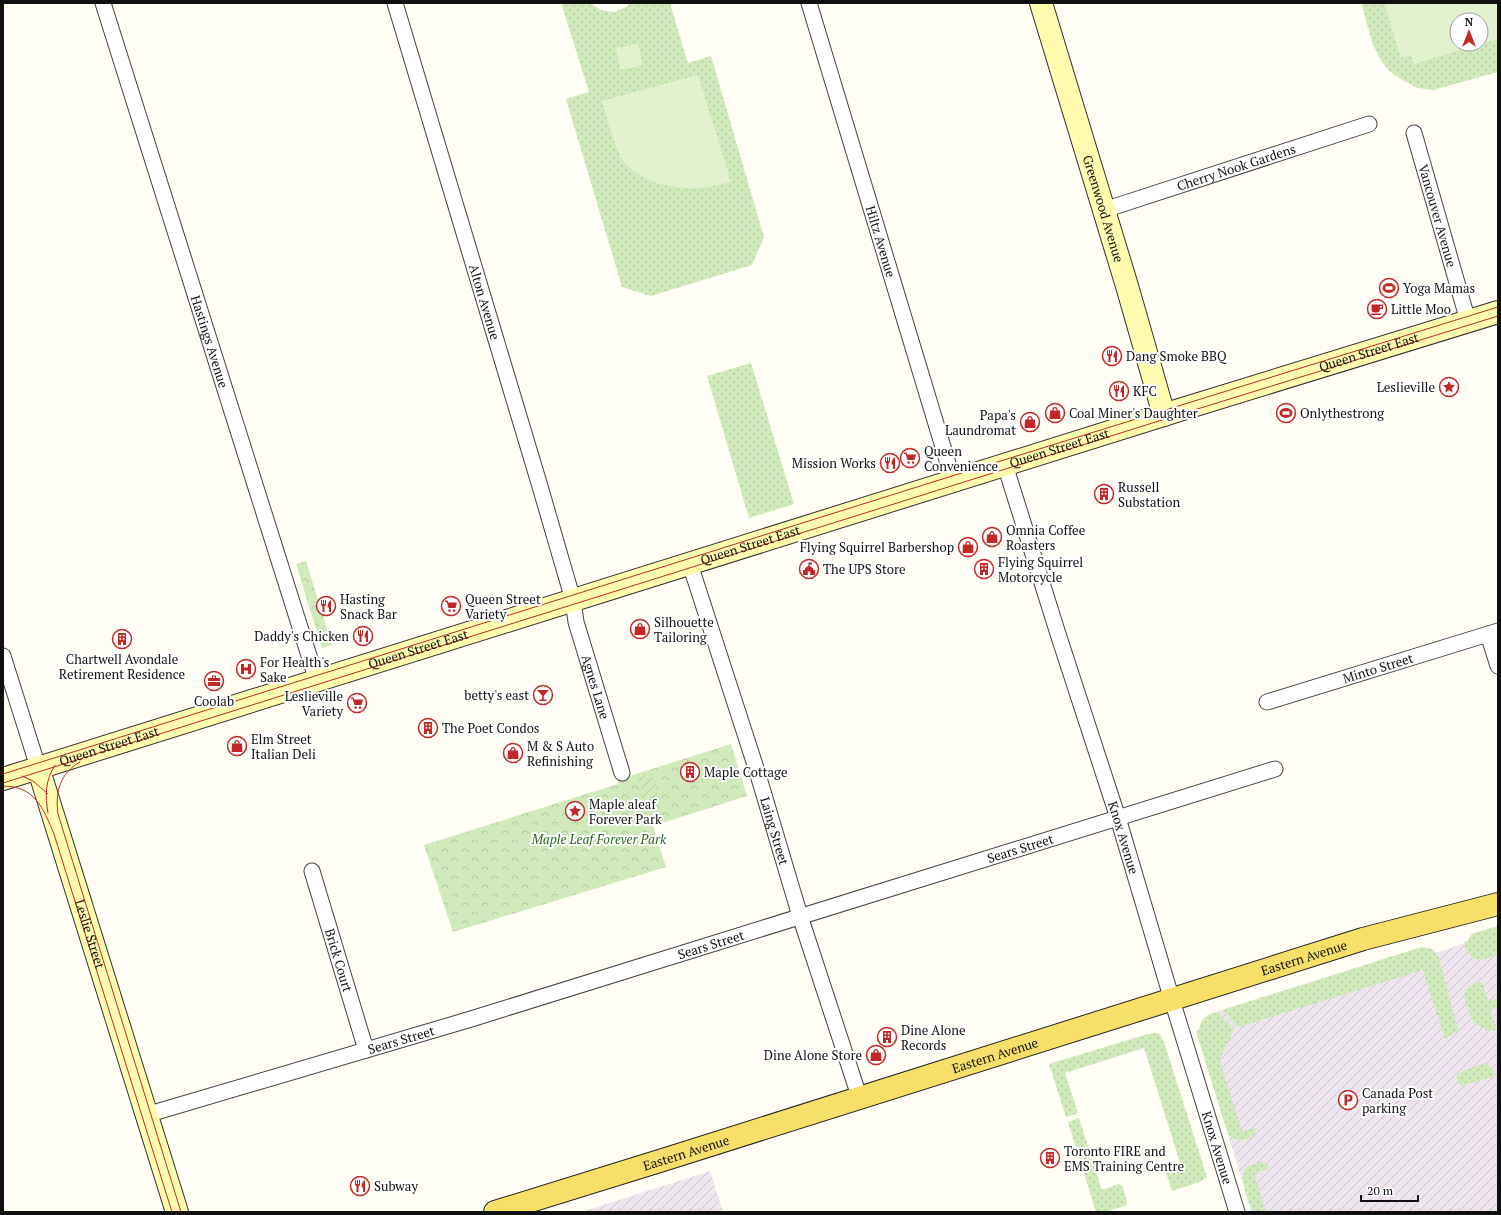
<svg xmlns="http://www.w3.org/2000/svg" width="1501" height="1215" viewBox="0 0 1501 1215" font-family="'PT Serif',serif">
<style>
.industrial{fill:url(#industrial-furrows)}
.grass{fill:url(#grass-dots);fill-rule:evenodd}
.park{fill:url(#park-crowns)}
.garden{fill:url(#garden-furrows)}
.pitch{fill:#e3f2ce}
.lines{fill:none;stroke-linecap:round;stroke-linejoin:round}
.street-casing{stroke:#434343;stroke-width:17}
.secondary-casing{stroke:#323232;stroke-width:24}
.primary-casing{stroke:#212121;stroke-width:24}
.street{stroke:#fff;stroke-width:15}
.secondary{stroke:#fffbaf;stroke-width:22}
.primary{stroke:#f8df6a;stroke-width:22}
.tram{stroke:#c22926;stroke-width:1}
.labels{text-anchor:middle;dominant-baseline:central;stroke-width:4;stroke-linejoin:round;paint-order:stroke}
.street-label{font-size:13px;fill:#101010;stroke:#fff}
.poi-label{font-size:13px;fill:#101010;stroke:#fff;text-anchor:start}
.park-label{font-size:13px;font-style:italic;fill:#2a6a1f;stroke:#fff}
</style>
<defs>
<pattern id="industrial-furrows" width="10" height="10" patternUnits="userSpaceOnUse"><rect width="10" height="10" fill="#eee5ee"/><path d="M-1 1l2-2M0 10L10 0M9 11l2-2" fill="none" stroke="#cbc3cb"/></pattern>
<pattern id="grass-dots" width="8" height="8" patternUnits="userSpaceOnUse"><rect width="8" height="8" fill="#d1eabc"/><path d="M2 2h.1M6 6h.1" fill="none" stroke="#b2c8a1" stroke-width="1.8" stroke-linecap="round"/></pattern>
<pattern id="park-crowns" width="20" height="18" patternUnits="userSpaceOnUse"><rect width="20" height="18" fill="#d1eabc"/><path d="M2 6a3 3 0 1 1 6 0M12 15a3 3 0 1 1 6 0" fill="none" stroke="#b2c8a1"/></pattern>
<pattern id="garden-furrows" width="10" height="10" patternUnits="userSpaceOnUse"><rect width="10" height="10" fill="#d1eabc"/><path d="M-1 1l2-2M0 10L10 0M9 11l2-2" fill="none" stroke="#b2c8a1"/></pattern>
</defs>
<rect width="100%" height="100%" fill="#fffdf4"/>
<!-- industrial -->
<g class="industrial">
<polygon points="1498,926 1498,1212 1252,1212 1196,1031 1199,1030 1203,1019 1207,1015 1222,1010 1422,947 1432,949 1436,953 1467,942 1472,934"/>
<polygon points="710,1171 723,1212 581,1212"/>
</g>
<!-- grass -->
<g class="grass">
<polygon points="561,3 590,3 601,10 614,12 626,7 630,3 670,3 688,63 711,56 764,237 752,265 651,296 622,287 566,99 589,92"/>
<path d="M1361,3H1498V72L1433,90L1418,88L1404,81L1389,71L1380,59L1372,42ZM1457,20H1481V44H1457Z"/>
<polygon points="751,363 794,504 749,518 707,376"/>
<path d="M1498,926V955C1479,961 1471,965 1464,942L1467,941L1472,934Z"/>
<polygon points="1422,947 1432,949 1439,958 1457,1026 1460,1030 1445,1039 1423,970 1238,1027 1222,1010"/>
<polygon points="1482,982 1488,1001 1498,998 1498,1007 1490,1010 1497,1030 1488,1031 1473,1022 1464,996 1467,988 1474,983"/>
<path d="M1218,1012L1234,1030L1220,1058L1221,1065L1242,1131L1256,1128L1257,1130C1250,1142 1237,1144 1228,1134L1196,1031L1199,1030C1201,1018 1207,1015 1218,1012Z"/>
<polygon points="1156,1033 1160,1034 1164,1042 1207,1177 1202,1181 1172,1191 1166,1173 1167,1170 1181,1166 1144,1048 1065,1073 1078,1113 1066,1117 1049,1064 1148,1034"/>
<polygon points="1486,1063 1494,1071 1495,1076 1460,1086 1456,1076 1463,1071"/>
<polygon points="1079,1118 1102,1190 1119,1184 1123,1187 1127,1203 1125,1206 1105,1212 1096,1212 1068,1122"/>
<path d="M1259,1162L1265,1163L1269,1166L1268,1169L1254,1173L1266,1212H1252C1249,1202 1238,1177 1245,1169C1248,1165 1254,1164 1259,1162Z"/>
</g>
<!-- park -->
<g class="park">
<polygon points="306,561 332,645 322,648 296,564"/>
<polygon points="731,744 747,796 653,826 666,867 453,932 424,845 618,784 617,780"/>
</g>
<!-- garden -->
<polygon class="garden" points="651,773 659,798 645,802 637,777"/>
<!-- pitch -->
<g class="pitch">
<polygon points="1384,3 1498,3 1498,39 1481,44 1481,20 1457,20 1457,44 1480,44 1414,64 1411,55 1401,58"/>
<polygon points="638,44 643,65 621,70 616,48"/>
<path d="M698,75L731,182C720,184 708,188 697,188C673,189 644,183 626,164C615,153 607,117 602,101Z"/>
</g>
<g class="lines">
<defs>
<g id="street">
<path id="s1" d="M103,3L317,681"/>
<path id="s2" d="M395,3L539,483L573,600L576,622L622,773"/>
<path id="s3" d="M809,3L953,480"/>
<path id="s4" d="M1414,133L1468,321"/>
<path id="s5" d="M1104,210L1369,124"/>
<path id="s6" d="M1005,465L1059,637L1118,818L1172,1000L1237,1212"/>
<path id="s7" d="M690,564L756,768L800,916L860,1099"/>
<polyline points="1488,634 1498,666"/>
<polyline points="3,656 38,767"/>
<path id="s8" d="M1267,702L1498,631"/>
<path id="s9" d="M312,871L366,1050"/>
<path id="s10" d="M146,1115L471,1019L1275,769"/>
</g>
<g id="secondary">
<path id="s11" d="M1041,3L1127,286L1164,415"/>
<path id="s12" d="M38,767L177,1212"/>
<path id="s13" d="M3,779L1189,407L1498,312"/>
</g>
<g id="primary">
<path id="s14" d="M495,1212L666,1159L1363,939L1498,904"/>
</g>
</defs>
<!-- street casing -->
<use href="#street" class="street-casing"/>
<!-- secondary casing -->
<use href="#secondary" class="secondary-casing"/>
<!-- primary casing -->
<use href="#primary" class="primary-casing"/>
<!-- street -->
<use href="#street" class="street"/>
<!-- secondary -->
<use href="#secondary" class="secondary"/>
<!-- primary -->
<use href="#primary" class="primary"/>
<!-- tram -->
<g class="tram">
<path d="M80,762C60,773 55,792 58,814L181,1212"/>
<polyline points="3,774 952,476 1498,307"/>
<polyline points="22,776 33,781 48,794"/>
<polyline points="3,783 1178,415 1498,316"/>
<path d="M3,786C35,786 43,808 54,834L172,1212"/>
<path d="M48,813C45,795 45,781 55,765"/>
</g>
</g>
<!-- icons -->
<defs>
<symbol id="stadium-ring" viewBox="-11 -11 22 22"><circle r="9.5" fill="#fff" stroke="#c22926" stroke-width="1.5"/><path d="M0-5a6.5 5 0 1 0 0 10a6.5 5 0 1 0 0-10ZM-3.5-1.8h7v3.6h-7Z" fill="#c22926"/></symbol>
<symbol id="cafe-ring" viewBox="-11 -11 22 22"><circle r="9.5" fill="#fff" stroke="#c22926" stroke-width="1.5"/><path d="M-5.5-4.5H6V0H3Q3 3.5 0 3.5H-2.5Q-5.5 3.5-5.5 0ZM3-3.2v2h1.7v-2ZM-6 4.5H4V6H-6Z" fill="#c22926"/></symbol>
<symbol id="restaurant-ring" viewBox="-11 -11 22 22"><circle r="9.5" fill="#fff" stroke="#c22926" stroke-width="1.5"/><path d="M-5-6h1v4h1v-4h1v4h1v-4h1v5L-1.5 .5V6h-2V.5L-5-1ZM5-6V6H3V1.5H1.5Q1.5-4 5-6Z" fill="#c22926"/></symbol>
<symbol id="sight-ring" viewBox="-11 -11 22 22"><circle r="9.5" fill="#fff" stroke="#c22926" stroke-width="1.5"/><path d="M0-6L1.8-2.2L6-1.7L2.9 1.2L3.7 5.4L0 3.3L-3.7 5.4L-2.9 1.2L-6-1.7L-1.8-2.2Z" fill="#c22926"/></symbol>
<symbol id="shop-ring" viewBox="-11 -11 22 22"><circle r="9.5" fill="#fff" stroke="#c22926" stroke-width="1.5"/><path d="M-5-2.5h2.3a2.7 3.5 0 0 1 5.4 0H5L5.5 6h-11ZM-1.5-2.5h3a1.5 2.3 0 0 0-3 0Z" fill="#c22926"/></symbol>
<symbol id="supermarket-ring" viewBox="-11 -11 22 22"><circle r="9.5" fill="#fff" stroke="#c22926" stroke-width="1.5"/><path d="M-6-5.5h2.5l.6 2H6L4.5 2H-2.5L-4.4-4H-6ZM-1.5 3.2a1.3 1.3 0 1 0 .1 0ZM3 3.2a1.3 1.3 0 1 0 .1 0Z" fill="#c22926"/></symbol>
<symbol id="building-ring" viewBox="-11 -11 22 22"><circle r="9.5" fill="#fff" stroke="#c22926" stroke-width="1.5"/><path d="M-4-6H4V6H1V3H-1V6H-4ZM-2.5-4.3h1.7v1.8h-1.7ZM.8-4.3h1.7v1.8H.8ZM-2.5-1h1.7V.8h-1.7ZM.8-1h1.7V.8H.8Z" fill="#c22926"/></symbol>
<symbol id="civic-ring" viewBox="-11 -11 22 22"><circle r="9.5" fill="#fff" stroke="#c22926" stroke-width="1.5"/><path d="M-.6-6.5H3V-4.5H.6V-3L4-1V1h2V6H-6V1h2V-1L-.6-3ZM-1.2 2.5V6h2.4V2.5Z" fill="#c22926"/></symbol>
<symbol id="hospital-ring" viewBox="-11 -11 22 22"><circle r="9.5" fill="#fff" stroke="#c22926" stroke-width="1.5"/><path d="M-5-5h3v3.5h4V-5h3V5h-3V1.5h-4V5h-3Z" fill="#c22926"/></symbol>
<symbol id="office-ring" viewBox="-11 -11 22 22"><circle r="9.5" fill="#fff" stroke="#c22926" stroke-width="1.5"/><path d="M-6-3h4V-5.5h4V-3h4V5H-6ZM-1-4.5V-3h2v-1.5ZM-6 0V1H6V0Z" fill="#c22926"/></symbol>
<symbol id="bar-ring" viewBox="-11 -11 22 22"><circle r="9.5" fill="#fff" stroke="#c22926" stroke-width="1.5"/><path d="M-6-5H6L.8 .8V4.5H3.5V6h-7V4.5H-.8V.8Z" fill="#c22926"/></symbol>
<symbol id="parking-ring" viewBox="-11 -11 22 22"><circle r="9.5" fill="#fff" stroke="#c22926" stroke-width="1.5"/><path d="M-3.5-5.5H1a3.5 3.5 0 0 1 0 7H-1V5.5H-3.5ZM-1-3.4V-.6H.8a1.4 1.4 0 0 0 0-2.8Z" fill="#c22926"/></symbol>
</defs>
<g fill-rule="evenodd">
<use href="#stadium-ring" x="1378" y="277" width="22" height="22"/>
<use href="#cafe-ring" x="1366" y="298" width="22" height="22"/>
<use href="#restaurant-ring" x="1101" y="345" width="22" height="22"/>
<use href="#sight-ring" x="1438" y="376" width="22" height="22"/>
<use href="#restaurant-ring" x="1108" y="380" width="22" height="22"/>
<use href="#shop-ring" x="1044" y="402" width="22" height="22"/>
<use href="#stadium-ring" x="1275" y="402" width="22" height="22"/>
<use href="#shop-ring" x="1019" y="411" width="22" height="22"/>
<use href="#supermarket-ring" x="899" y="447" width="22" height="22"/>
<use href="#restaurant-ring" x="879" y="452" width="22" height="22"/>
<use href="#building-ring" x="1093" y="483" width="22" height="22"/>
<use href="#shop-ring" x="981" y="526" width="22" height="22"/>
<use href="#shop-ring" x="957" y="536" width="22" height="22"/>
<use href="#civic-ring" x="798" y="558" width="22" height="22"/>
<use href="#building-ring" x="973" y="558" width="22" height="22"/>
<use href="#restaurant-ring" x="315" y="595" width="22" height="22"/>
<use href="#supermarket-ring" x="440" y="595" width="22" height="22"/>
<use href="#shop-ring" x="629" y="618" width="22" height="22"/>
<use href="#restaurant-ring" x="352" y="625" width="22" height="22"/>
<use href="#building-ring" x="111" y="628" width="22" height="22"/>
<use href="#hospital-ring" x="235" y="658" width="22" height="22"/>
<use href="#office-ring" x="203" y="670" width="22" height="22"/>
<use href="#bar-ring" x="532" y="684" width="22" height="22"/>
<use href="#supermarket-ring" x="346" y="692" width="22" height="22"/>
<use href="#building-ring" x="417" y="717" width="22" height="22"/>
<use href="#shop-ring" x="226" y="735" width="22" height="22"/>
<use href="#shop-ring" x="502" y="742" width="22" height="22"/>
<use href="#building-ring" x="679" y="761" width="22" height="22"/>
<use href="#sight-ring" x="564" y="800" width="22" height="22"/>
<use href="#building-ring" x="876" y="1026" width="22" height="22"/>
<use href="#shop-ring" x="865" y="1044" width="22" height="22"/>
<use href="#parking-ring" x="1337" y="1089" width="22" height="22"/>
<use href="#building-ring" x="1039" y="1147" width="22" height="22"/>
<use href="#restaurant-ring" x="349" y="1175" width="22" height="22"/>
</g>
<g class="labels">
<!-- street labels -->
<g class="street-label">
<text stroke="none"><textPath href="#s5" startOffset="139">Cherry Nook Gardens</textPath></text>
<text stroke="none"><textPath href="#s11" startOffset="215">Greenwood Avenue</textPath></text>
<text stroke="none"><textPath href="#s4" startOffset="86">Vancouver Avenue</textPath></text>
<text stroke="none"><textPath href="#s3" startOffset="249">Hiltz Avenue</textPath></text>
<text stroke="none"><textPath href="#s2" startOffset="312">Alton Avenue</textPath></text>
<text stroke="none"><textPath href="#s1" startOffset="355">Hastings Avenue</textPath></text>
<text stroke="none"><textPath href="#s13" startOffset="1431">Queen Street East</textPath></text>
<text stroke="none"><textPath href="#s13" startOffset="1107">Queen Street East</textPath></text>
<text stroke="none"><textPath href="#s13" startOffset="783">Queen Street East</textPath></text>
<text stroke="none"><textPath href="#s13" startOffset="435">Queen Street East</textPath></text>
<text stroke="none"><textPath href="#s8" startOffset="116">Minto Street</textPath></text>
<text stroke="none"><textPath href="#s2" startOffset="713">Agnes Lane</textPath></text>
<text stroke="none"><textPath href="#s13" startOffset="111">Queen Street East</textPath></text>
<text stroke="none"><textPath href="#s7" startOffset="280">Laing Street</textPath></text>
<text stroke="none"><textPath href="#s6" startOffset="391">Knox Avenue</textPath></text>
<text stroke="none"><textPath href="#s10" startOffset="914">Sears Street</textPath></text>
<text stroke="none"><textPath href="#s12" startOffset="175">Leslie Street</textPath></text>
<text stroke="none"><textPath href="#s10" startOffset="590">Sears Street</textPath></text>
<text stroke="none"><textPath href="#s14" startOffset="848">Eastern Avenue</textPath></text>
<text stroke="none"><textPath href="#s9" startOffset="93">Brick Court</textPath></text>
<text stroke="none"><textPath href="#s10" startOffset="266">Sears Street</textPath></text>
<text stroke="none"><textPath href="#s14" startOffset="524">Eastern Avenue</textPath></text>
<text stroke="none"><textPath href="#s6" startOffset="715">Knox Avenue</textPath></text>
<text stroke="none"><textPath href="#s14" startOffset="200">Eastern Avenue</textPath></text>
</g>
<!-- poi labels -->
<g class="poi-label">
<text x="1403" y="288">Yoga Mamas</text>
<text x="1391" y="309">Little Moo</text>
<text x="1126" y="356">Dang Smoke BBQ</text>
<text x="1435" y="387" text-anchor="end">Leslieville</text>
<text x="1133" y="391">KFC</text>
<text x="1069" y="413">Coal Miner's Daughter</text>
<text x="1300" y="413">Onlythestrong</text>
<text x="1016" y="415" text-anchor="end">Papa's<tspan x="1016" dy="15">Laundromat</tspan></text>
<text x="924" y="451">Queen<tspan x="924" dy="15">Convenience</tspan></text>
<text x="876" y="463" text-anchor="end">Mission Works</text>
<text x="1118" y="487">Russell<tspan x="1118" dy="15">Substation</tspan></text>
<text x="1006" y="530">Omnia Coffee<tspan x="1006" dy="15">Roasters</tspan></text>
<text x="954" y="547" text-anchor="end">Flying Squirrel Barbershop</text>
<text x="998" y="562">Flying Squirrel<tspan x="998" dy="15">Motorcycle</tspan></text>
<text x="823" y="569">The UPS Store</text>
<text x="340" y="599">Hasting<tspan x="340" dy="15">Snack Bar</tspan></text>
<text x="465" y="599">Queen Street<tspan x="465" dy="15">Variety</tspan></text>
<text x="654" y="622">Silhouette<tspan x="654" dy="15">Tailoring</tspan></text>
<text x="349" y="636" text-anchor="end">Daddy's Chicken</text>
<text x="122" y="659" text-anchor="middle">Chartwell Avondale<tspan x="122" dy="15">Retirement Residence</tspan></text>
<text x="260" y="662">For Health's<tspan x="260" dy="15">Sake</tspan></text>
<text x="529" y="695" text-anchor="end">betty's east</text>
<text x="343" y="696" text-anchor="end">Leslieville<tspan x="343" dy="15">Variety</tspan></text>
<text x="214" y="701" text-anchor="middle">Coolab</text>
<text x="442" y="728">The Poet Condos</text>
<text x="251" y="739">Elm Street<tspan x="251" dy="15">Italian Deli</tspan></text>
<text x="527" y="746">M &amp; S Auto<tspan x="527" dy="15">Refinishing</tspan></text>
<text x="704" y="772">Maple Cottage</text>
<text x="589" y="804">Maple aleaf<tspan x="589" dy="15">Forever Park</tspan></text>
<text x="901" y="1030">Dine Alone<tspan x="901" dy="15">Records</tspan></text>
<text x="862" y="1055" text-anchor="end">Dine Alone Store</text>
<text x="1362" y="1093">Canada Post<tspan x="1362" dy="15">parking</tspan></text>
<text x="1064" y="1151">Toronto FIRE and<tspan x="1064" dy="15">EMS Training Centre</tspan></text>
<text x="374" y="1186">Subway</text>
</g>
<!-- park labels -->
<g class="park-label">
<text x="599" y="839">Maple Leaf Forever Park</text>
</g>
</g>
<!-- border -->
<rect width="1501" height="1215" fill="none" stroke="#101010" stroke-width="8"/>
<!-- north arrow -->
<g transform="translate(1469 32)"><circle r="19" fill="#ffffff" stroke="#9f9f9f"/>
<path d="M0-3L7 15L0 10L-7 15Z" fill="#c22926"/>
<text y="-6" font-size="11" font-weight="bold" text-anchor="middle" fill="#101010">N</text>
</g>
<!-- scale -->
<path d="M1361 1195v6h57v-6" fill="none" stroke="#101010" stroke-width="2"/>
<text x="1367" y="1195" font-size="12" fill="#101010" stroke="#ffffff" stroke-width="3" paint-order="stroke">20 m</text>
</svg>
